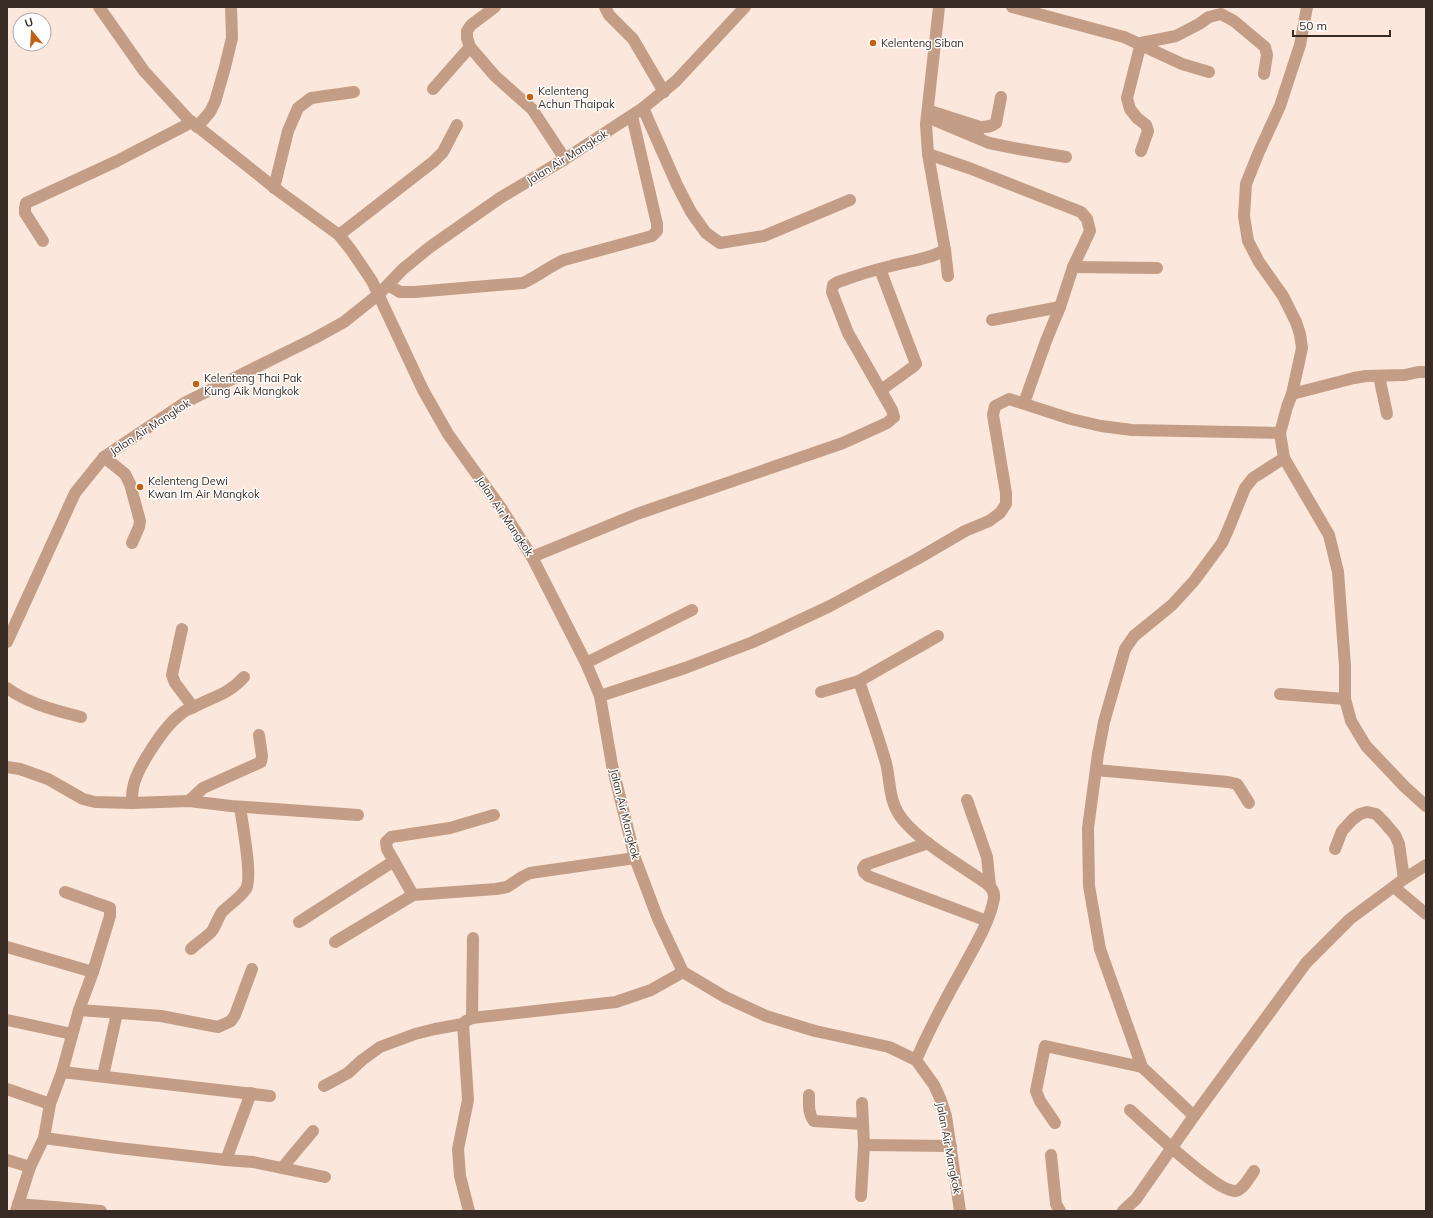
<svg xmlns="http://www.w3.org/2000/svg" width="1433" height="1218" viewBox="0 0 1433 1218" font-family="Mulish,sans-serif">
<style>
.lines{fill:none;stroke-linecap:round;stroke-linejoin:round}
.minor{stroke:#c39d86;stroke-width:12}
.poi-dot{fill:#bf6116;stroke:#fff;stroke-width:1.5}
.labels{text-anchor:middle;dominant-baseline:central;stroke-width:3;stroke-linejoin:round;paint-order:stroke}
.poi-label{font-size:11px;fill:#372b23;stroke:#fff;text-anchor:start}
.street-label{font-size:11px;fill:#372b23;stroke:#fff}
</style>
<rect width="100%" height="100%" fill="#fbe7db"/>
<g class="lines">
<!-- minor -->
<g class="minor">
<polyline points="99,7 144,71 188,119 280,192 339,235 351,250 372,281 423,390 448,434 501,508 532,557 586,663 600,696 612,765 635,858 658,919 683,972 725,997 766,1016 815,1031 889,1047 916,1060 934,1085 940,1098 946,1116 960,1211"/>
<polyline points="495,7 471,25 467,31 467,38 470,47 495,76 532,109 565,159"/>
<polyline points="605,7 609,15 633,39 664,92"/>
<polyline points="1012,7 1124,37 1182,64 1209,72"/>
<polyline points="1307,7 1300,45 1280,106 1258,154 1246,184 1244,216 1248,241 1259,262 1283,296 1296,322 1300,334 1302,348 1292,394 1287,407 1280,433 1284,458 1329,535 1338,572 1345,666 1345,699 1351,721 1366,746 1405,787 1426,806"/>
<polyline points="433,89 470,47"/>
<polyline points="643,108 677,185 691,212 706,233 720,243 764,236 850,200"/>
<polyline points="930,111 980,127 976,137"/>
<polyline points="927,117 989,143 1019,149 1066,157"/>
<polyline points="197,127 210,112 215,102 225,67 232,38 231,7"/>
<path d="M980,127C986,127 991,127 996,123L1001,97"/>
<polyline points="1141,151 1148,131 1146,125 1137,118 1130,109 1127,98 1141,43 1176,36 1199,24 1209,17 1221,14 1234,21 1265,47 1267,55 1264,74"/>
<polyline points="928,154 969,168 1081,212 1087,219 1090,231 1073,267 1060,307 1046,341 1024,403"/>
<polyline points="274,188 288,131 298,108 311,98 354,92"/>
<polyline points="339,235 433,162 443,152 457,125"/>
<polyline points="43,241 25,213 25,208 26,203 117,161 192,122"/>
<polyline points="945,250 948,276"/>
<polyline points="1073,267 1157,268"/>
<polyline points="880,269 916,364 913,367 881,390"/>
<path d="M388,285L400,292H415L523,283C538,276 550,266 564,260L652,236L657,231V224L632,116"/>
<polyline points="992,320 1060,307"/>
<polyline points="1379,376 1387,414"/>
<polyline points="1292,394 1354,378 1366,376 1405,375 1418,372 1426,372"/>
<polyline points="104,457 125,474 130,484 140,521 139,527 132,543"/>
<path d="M532,557L637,514L843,443L887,423L894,417L892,410L848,333L832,292L833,285L838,282C855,276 873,270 891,266C909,261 930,259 945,250L928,154L926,124L939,7"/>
<polyline points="182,629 172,675 175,683 193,707"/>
<polyline points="7,642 75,493 104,457 186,402 315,338 344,322 379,294 403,269 430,247 500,198 565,159 643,108 676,81 745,7"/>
<polyline points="586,663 692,610"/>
<path d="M859,681C868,708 878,735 886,763C891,783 888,802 903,820C923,844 960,865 986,883C991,887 995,891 994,898C990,922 974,947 963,968C946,998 930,1028 916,1060"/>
<path d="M7,688C29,704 55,710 81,717"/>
<polyline points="821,692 859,681 938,636"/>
<polyline points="1280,694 1345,699"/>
<polyline points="600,696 685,668 753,642 830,606 917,559 965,531 989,521 1000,513 1006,504 1006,493 993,415 995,406 1009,399 1071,419 1101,426 1132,430 1280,433"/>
<polyline points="7,767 20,769 48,779 83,799 95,802 132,803 189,801 231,806 358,815"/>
<polyline points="1096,770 1228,782 1237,784 1249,803"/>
<polyline points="967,800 987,857 990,886"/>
<polyline points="189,801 203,788 261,762 262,756 259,735"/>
<path d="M132,803C132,798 132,793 133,788C136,769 165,725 181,714C184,711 188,709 192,708C212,697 228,695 244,677"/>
<polyline points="928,843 865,865 863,868 864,872 868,876 987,921"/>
<polyline points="1335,849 1342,831 1353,819 1360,814 1367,812 1376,814 1384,822 1395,835 1399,844 1404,879"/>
<polyline points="1394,887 1426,914"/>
<polyline points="413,895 387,849 386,842 391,837 450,828 494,815"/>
<polyline points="299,922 394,861"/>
<polyline points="335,942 413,895 496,889 507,887 522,877 530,873 635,858"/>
<polyline points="7,947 93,972"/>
<path d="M191,949C197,943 207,937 212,931C216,925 218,918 222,912C230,904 240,898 246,889C253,877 242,822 240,807"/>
<polyline points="79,1010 161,1016 218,1027 231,1021 235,1015 252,969"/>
<polyline points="472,1018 473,938"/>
<polyline points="7,1020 72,1034"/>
<polyline points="62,1072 270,1096"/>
<polyline points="103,1076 117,1013"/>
<polyline points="324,1086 348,1073 362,1060 380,1047 415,1034 435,1029 463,1024"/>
<polyline points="7,1089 50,1104"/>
<path d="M809,1095C809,1104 808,1114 814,1121L863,1124"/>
<path d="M1130,1110C1147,1125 1216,1192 1235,1191C1242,1191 1250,1177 1254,1171"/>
<polyline points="1194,1116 1142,1067 1100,949 1089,886 1088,828 1098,754 1104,722 1125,649 1134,636 1172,605 1194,581 1222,543 1228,530 1245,488 1253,478 1284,458"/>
<polyline points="1055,1123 1040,1101 1036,1091 1045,1046 1142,1067"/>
<polyline points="44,1138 118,1148 226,1160 253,1162 325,1177"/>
<polyline points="864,1145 951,1146"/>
<polyline points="1051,1155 1056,1204 1060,1211"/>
<polyline points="7,1160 30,1167"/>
<polyline points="226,1160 251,1093"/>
<polyline points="282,1168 313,1131"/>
<polyline points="861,1196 864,1145 862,1103"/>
<polyline points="18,1204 101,1211"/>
<polyline points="16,1211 30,1167 44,1138 50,1104 62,1072 79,1010 93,972 110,916 110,908 65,892"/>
<polyline points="469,1211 460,1176 458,1149 468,1100 463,1024 466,1021 472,1018 616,1002 651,990 683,972"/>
<polyline points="1123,1211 1136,1199 1194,1116 1306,963 1350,919 1404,879 1426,865"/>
</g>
</g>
<!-- markers -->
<g class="poi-dot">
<circle cx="873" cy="43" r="4"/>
<circle cx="530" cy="97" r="4"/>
<circle cx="196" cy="384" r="4"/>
<circle cx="140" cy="487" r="4"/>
</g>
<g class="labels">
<!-- poi labels -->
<g class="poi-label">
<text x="881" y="43">Kelenteng Siban</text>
<text x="538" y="91">Kelenteng<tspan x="538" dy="13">Achun Thaipak</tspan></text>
<text x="204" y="378">Kelenteng Thai Pak<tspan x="204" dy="13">Kung Aik Mangkok</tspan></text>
<text x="148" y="481">Kelenteng Dewi<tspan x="148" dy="13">Kwan Im Air Mangkok</tspan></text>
</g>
<!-- street labels -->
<g class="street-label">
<text transform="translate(567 157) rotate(-32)">Jalan Air Mangkok</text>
<text transform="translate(150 427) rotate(-33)">Jalan Air Mangkok</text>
<text transform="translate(505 516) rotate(56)">Jalan Air Mangkok</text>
<text transform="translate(625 814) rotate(76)">Jalan Air Mangkok</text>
<text transform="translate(949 1148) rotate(79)">Jalan Air Mangkok</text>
</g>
</g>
<!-- border -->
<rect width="1433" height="1218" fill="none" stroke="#372b23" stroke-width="16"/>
<!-- north arrow -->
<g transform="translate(32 32) rotate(342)"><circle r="19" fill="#ffffff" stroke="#afaaa7"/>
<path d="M0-3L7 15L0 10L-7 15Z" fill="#bf6116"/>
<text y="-6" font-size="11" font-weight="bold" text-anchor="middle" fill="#372b23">U</text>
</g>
<!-- scale -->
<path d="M1293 30v6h97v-6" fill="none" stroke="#372b23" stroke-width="2"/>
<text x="1299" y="30" font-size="12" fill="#372b23" stroke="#ffffff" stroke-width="3" paint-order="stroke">50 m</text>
</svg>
